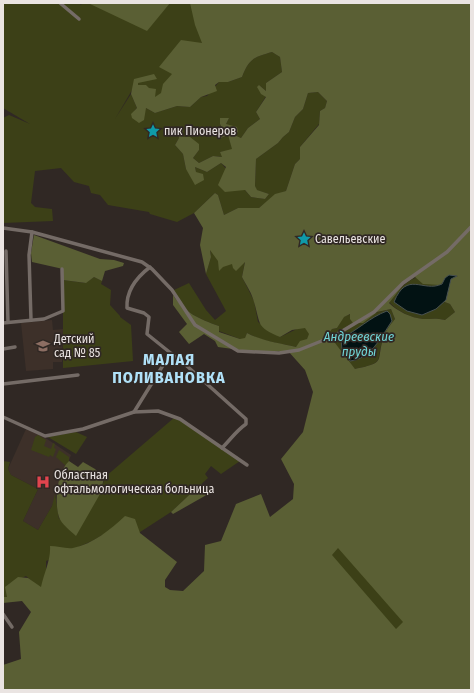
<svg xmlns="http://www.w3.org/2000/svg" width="474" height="693" viewBox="0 0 474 693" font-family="'Fira Sans Condensed',sans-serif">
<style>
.built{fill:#3d3029}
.green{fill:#3c4017}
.forest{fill:#5a5f34;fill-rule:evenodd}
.water{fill:#021213;stroke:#485151}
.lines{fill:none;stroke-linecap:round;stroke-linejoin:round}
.minor{stroke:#746b66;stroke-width:3.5}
.labels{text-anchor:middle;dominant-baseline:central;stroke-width:3.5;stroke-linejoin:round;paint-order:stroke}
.poi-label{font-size:12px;fill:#eae4e2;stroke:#302824;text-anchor:start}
.water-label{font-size:13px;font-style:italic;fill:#70d4d5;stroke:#302824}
.district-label{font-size:16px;font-weight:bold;letter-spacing:1px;fill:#b0e1f8;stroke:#302824}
</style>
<rect width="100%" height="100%" fill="#302824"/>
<!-- built -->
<g class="built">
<polygon points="52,320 53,330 63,329 62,362 53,362 53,369 26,371 21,323"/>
<polygon points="26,429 44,437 71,455 52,506 38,530 23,521 38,489 11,475 8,469"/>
</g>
<!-- green -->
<g class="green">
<path d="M3,3H79L81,5L82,3H196L221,62L153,101L135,85L115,119L131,94L137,108L134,111L146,108L155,113L177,106L190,107L201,97L207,96L219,82H228L242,77C249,59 254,57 272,52L280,57L282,72L266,83V91L259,85L266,96L256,112L260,119L248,128L241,138L233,135L226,124L229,118L220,124L223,130L222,138L228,135L233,150L220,152L223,157L213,156L199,163L193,158L199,150L179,138L175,145L183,154L186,169L196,172L195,167L207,172L221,163L251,197L265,199L269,194L256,190L255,186L256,159L278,143L283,137L289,132L295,117L303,109L308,93L318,92L327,101L325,108L320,111L319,124L300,147V159L295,164L286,191L275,195L259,208H238L224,215L218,195L215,193L194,213L177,222L150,214L149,212L108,205L100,195L91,193L89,186L74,182L61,168L35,171L31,203L35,207L52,209L53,221L3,223V118L9,115L30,124L3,108Z"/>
<path d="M210,249L245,261L242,277L254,301L258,322L280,337L299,328H306L310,334L307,339L296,347C280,343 263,342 247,333L245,339H240L219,331V326C199,319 185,313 173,295L174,290L189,283L206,310L215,320L226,311L206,274L211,257Z"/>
<path d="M449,275L459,276L442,301L450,304L455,312L445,320C437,318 431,319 423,319C411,318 397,311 389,302C412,274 413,276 449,275Z"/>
<polygon points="94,277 102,281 101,284 111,290 110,305 120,316 120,317 131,325 133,361 63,368 63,280 85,283"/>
<path d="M391,309L395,319C392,324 387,330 384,336C374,362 388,362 355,369L324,340L332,329L337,328L343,317L351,314L350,319Z"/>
<polygon points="175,417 240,461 221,474 211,466 205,474 208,478 171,512 137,534 111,530 92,541 46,561 46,577 54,601 26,576 9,584 8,593 10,596 3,599 3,461 10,462 8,469 11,475 38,489 23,521 38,530 52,506 55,494 59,519 100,493 105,477"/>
<polygon points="76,432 87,437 76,454 48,437"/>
<polygon points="38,435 46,440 44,446 51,449 53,443 55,444 54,448 56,449 53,457 50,455 49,457 31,450 35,437"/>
<polygon points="59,450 69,457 69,461 66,466 56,457"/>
<polygon points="342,541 410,617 391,640 318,564"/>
</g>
<!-- forest -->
<g class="forest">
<polygon points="88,3 170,3 147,31"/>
<path d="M190,3H471V690H3V665L21,659L19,632L31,612L22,601L3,603V597H7L5,587L18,577L28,578L41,587C44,573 51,560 50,546C57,546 66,549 73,548C93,544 111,529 125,516L135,519L140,533L177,562L165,580V587L170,590L183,591L204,571L205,545L221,541L236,504L261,494L270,517L293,499L294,484L281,459L303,432L313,392L305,370L288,351L255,352L218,347L215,341L204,334L189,344L179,332L187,324L173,305V295C185,313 199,319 219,326V332L240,339L245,338L247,333C262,341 280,343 296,347L300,341L307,339L309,334L305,328L292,330L280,337C256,327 261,325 254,302C252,293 246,285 242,277L245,262L236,271L233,268L232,264L223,267L219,271L218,261L210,250L211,257L206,274L200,245L203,228L194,213L215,193L218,195L224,215L238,208H259L275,194L286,191L295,164L300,159V147L319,125L320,111L325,108L327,101L318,92L308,93L303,109L295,117L289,132L283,137L278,143L256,159L255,186L257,190L269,194L265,199L251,197L245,190L225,192L218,185L226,167L221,163L207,172L195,167L196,172L203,174L204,180L195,185L186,169L183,154L175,145L179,138L178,128L183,130V137H190L199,144V150L193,158L199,163L213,156L222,157L220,152L232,149L228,135L221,138L223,130L220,124V118H229L226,124L237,127L238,132L234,135L241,138L248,128L260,119L256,112L266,97L261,94L257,87L259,85L266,91V83L282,72L280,57L272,52C254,57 249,59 242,77L228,82H219L215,85L217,91L201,97L190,107L177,106L155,113L146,108L144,120L139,123L132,118L131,114L137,108L131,94L134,79L154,74L157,79L138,83V85H146L149,88L156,89L155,97L161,93L163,84L172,74L159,67L181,40L202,43L195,25ZM449,275L458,276L451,279L442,301L450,304L455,312L445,320C437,318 431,319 423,319C411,318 397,311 389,303L404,284L415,277L423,284L440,285ZM391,309L395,319C391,324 386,330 384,336C375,362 388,362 355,369L335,343L325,339L332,329L337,328L344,317L350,314V319L353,323H363L377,312ZM338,548L403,622L396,629L332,555Z"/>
<polygon points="34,235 100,259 114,260 124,263 123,266 105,271 102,281 94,277 86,283 63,280 63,269 32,262 31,253"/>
<path d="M69,461L78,467L83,462L95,469L104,478L100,494L76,536C71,531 61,524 59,517C54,502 57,472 69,461Z"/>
<polygon points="201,484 210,493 173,514 171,512"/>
</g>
<!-- water -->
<g class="water">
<path d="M449,275L457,276L451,279L446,300L436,309L422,315L407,311L394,302C407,270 423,293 442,284L445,278Z"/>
<path d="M387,311L390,314L392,321C381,337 371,359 350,361L342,350L341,338C357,331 370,317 387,311Z"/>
</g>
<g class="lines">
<!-- minor -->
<g class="minor">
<polyline points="60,3 79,19"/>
<polyline points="3,228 32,232 142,262 152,269 172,290 195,325 238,351 279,353 299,350 334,336 374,312 403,283 447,252 471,227"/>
<polyline points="6,251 8,322"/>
<path d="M150,267C137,277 126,291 127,308L144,313L149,317L147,334L188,367L246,419V424C236,431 231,439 222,448"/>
<polyline points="31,320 29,255 32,232"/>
<polyline points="3,323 44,319 63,311 62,269"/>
<polyline points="3,349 15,347"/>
<polyline points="3,384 78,375"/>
<polyline points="134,412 170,354"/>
<polyline points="3,417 45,436 83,429 134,412 158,411 180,419 247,465"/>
<polyline points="3,614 12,627"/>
</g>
</g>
<!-- icons -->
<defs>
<symbol id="sight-bare" viewBox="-9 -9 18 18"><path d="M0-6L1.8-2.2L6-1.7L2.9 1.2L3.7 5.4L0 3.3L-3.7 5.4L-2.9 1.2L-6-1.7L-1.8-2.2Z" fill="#0f9aa8" stroke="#302824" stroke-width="2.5" paint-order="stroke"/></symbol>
<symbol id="school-bare" viewBox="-9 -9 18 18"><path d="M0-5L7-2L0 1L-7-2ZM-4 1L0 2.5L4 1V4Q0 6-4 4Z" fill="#8d6e63" stroke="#302824" stroke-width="2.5" paint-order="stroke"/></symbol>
<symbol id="hospital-bare" viewBox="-9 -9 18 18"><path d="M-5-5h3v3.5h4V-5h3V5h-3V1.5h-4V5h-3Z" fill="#e0444e" stroke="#302824" stroke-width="2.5" paint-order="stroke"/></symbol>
</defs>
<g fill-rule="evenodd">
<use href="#sight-bare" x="143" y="121" width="20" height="20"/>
<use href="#sight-bare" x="294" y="229" width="20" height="20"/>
<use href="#school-bare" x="33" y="336" width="20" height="20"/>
<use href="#hospital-bare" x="33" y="472" width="20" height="20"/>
</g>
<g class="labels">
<!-- poi labels -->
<g class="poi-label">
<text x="164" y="131">пик Пионеров</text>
<text x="315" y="239">Савельевские</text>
<text x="54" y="339">Детский<tspan x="54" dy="14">сад № 85</tspan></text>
<text x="54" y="475">Областная<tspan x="54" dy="14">офтальмологическая больница</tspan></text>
</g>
<!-- water labels -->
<g class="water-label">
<text x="359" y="336">Андреевские<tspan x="359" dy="15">пруды</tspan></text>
</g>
<!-- district labels -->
<g class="district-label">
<text x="169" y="359">МАЛАЯ<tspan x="169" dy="18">ПОЛИВАНОВКА</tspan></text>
</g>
</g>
<!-- border -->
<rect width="474" height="693" fill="none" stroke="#eae4e2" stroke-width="8"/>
</svg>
